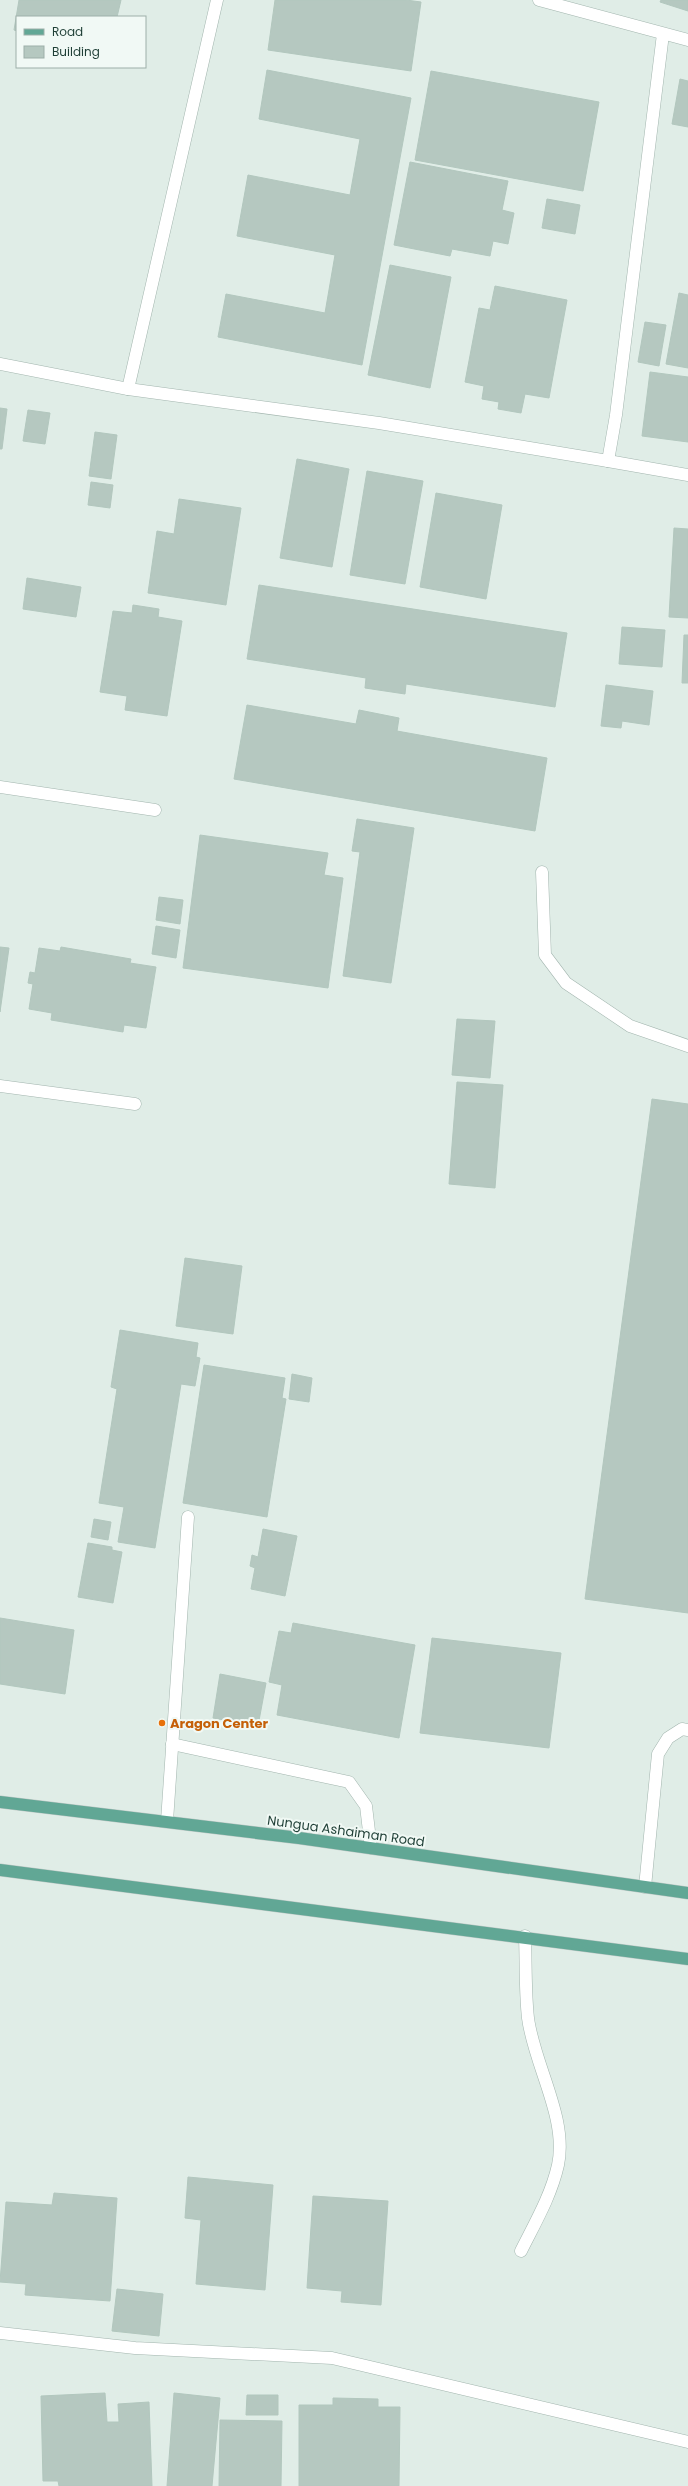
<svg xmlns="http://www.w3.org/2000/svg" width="688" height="2486" viewBox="0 0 688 2486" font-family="Poppins,sans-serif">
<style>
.building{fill:#b5c8c0;stroke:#b2c7be}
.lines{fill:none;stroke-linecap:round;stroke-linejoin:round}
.lane-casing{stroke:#a2b5ae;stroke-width:13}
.street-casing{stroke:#a2b5ae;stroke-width:13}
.primary-casing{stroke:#c0c9c7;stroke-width:13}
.lane{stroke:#fff;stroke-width:12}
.street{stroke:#fff;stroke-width:12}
.primary{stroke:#61a795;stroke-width:12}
.food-dot{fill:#e8710a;stroke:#f1f9f5;stroke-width:1.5}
.labels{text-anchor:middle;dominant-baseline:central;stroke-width:4;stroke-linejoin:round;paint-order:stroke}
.food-label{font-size:13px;font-weight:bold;fill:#c56008;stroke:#f1f9f5;text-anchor:start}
.street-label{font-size:13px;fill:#1f3f36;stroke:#f1f9f5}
</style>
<rect width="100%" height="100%" fill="#e0ede7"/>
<!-- building -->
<g class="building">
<polygon points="19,0 121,0 117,17 17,17 17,31 14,30"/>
<polygon points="275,0 406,0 421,2 411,71 268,50"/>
<polygon points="661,0 688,0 688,11 660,2"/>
<polygon points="267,70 411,98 362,365 218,337 226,294 325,313 335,255 237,236 248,175 350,195 360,139 259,119"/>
<polygon points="431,71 599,102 583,191 415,160"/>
<polygon points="680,79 688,81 688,127 672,124"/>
<polygon points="410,162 508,181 502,210 514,213 508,244 493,241 490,256 452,249 450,256 394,245"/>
<polygon points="547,199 580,205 575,234 542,228"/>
<polygon points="390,265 451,277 430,388 368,375"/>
<polygon points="495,286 567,300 549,398 525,394 521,413 498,409 499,402 482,399 484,386 465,382 479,308 490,310"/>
<polygon points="679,293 688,295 688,368 666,364"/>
<polygon points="645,322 666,325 659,366 638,362"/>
<polygon points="650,372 688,377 688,442 642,436"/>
<polygon points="0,408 7,409 2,449 0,449"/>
<polygon points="28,410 50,413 45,444 23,441"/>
<polygon points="95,432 117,435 111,479 89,476"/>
<polygon points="297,459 349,469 332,567 280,558"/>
<polygon points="367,471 423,481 405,584 350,575"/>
<polygon points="91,482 113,485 110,508 88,505"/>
<polygon points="436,493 502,505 486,599 420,587"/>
<polygon points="179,499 241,508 226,605 148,593 157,531 174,534"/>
<polygon points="674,528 688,529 688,618 669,617"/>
<polygon points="27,578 81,587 76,617 23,609"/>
<polygon points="259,585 567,633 555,707 406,684 405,694 365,688 366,678 247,659"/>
<polygon points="133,605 159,609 158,617 182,621 167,716 125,710 127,696 100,692 113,611 132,613"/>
<polygon points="622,627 665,630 662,667 619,664"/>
<polygon points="684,635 688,635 688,683 682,683"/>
<polygon points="606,685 653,691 649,725 622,721 621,728 601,726"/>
<polygon points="247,705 356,724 359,710 399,718 397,731 547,758 535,831 234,779"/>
<polygon points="357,819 414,828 391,983 343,976 360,852 352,851"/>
<polygon points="200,835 328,853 324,875 343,878 328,988 183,968"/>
<polygon points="159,897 183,900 180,924 156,920"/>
<polygon points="156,926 180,930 176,958 152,954"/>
<polygon points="0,947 9,948 0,1012"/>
<polygon points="61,947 131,959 130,963 156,967 146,1028 124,1025 123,1032 51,1020 52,1013 29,1009 33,984 28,983 30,972 35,973 39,948 60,951"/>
<polygon points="457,1019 495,1021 490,1078 452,1075"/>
<polygon points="457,1082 503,1085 495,1188 449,1184"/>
<polygon points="652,1099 688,1104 688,1613 585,1599"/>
<polygon points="185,1258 242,1266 233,1334 176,1326"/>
<polygon points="120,1330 198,1343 196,1357 200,1358 195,1386 181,1384 155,1548 118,1542 124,1507 99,1503 117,1389 111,1387"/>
<polygon points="204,1365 285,1378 282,1398 286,1399 267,1517 183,1503"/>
<polygon points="292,1374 312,1378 309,1402 289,1399"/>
<polygon points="94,1519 111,1522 108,1540 91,1537"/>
<polygon points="263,1529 297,1536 285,1596 251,1589 255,1568 250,1566 252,1555 258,1557"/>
<polygon points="88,1543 112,1547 112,1550 122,1552 113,1603 78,1597"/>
<polygon points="0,1618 74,1630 65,1694 0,1684"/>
<polygon points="293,1623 415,1645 399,1738 277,1715 282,1685 269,1682 279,1631 291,1633"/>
<polygon points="432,1638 561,1653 549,1748 420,1733"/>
<polygon points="220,1674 266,1683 258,1726 213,1718"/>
<polygon points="188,2177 273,2185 265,2290 196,2284 201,2220 185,2218"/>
<polygon points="54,2193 117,2198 110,2301 25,2295 26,2284 0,2282 6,2202 52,2205"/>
<polygon points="313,2196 388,2201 381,2305 341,2302 342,2291 307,2288"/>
<polygon points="117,2289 163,2294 159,2336 112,2331"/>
<polygon points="105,2393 107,2422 119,2422 118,2404 149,2402 152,2486 59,2486 58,2481 43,2481 41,2396"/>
<polygon points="174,2393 220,2398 212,2486 167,2486"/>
<polygon points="247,2395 278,2395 278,2415 246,2415"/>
<polygon points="333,2398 378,2399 378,2407 400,2407 399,2486 299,2486 299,2405 333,2405"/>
<polygon points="220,2420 282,2421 281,2486 219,2486"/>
</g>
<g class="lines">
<defs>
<g id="lane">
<polyline points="608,461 688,475"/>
<polyline points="0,787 155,810"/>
<polyline points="542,872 545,955 566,983 630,1026 688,1046"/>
<polyline points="0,1086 135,1104"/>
<polyline points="172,1744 349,1782 366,1806 371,1848"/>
<polyline points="167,1821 188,1517"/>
<polyline points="645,1887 658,1754 668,1738 682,1729 688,1730"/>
</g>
<g id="street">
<polyline points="539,0 688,40"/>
<polyline points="0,364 128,389 379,423 608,461 616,415 663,34"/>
<polyline points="128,389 217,0"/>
<path d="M521,2251C535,2223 551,2196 558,2165C568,2118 534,2065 528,2018C525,1991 526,1963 525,1936"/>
<polyline points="0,2333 135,2348 332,2358 688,2442"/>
</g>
<g id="primary">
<polyline points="0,1802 299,1838 688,1893"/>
<polyline points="0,1870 688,1959"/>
</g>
</defs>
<!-- lane casing -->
<use href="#lane" class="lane-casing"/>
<!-- street casing -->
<use href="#street" class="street-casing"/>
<!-- primary casing -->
<use href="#primary" class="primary-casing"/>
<!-- lane -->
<use href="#lane" class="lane"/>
<!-- street -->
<use href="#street" class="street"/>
<!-- primary -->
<use href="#primary" class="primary"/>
</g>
<!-- markers -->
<circle class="food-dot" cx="162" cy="1723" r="4"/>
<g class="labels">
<!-- food labels -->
<g class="food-label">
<text x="170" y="1723">Aragon Center</text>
</g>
<!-- street labels -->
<g class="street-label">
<text transform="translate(346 1831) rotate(8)">Nungua Ashaiman Road</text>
</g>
</g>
<!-- legend -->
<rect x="16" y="16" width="130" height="52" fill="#f1f9f5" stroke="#9dafa9"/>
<rect x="24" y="29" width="20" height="6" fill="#61a795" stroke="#9dafa9"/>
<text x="52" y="36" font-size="12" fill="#1f3f36">Road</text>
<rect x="24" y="46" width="20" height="12" fill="#b5c8c0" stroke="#9dafa9"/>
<text x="52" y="56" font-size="12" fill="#1f3f36">Building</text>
</svg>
